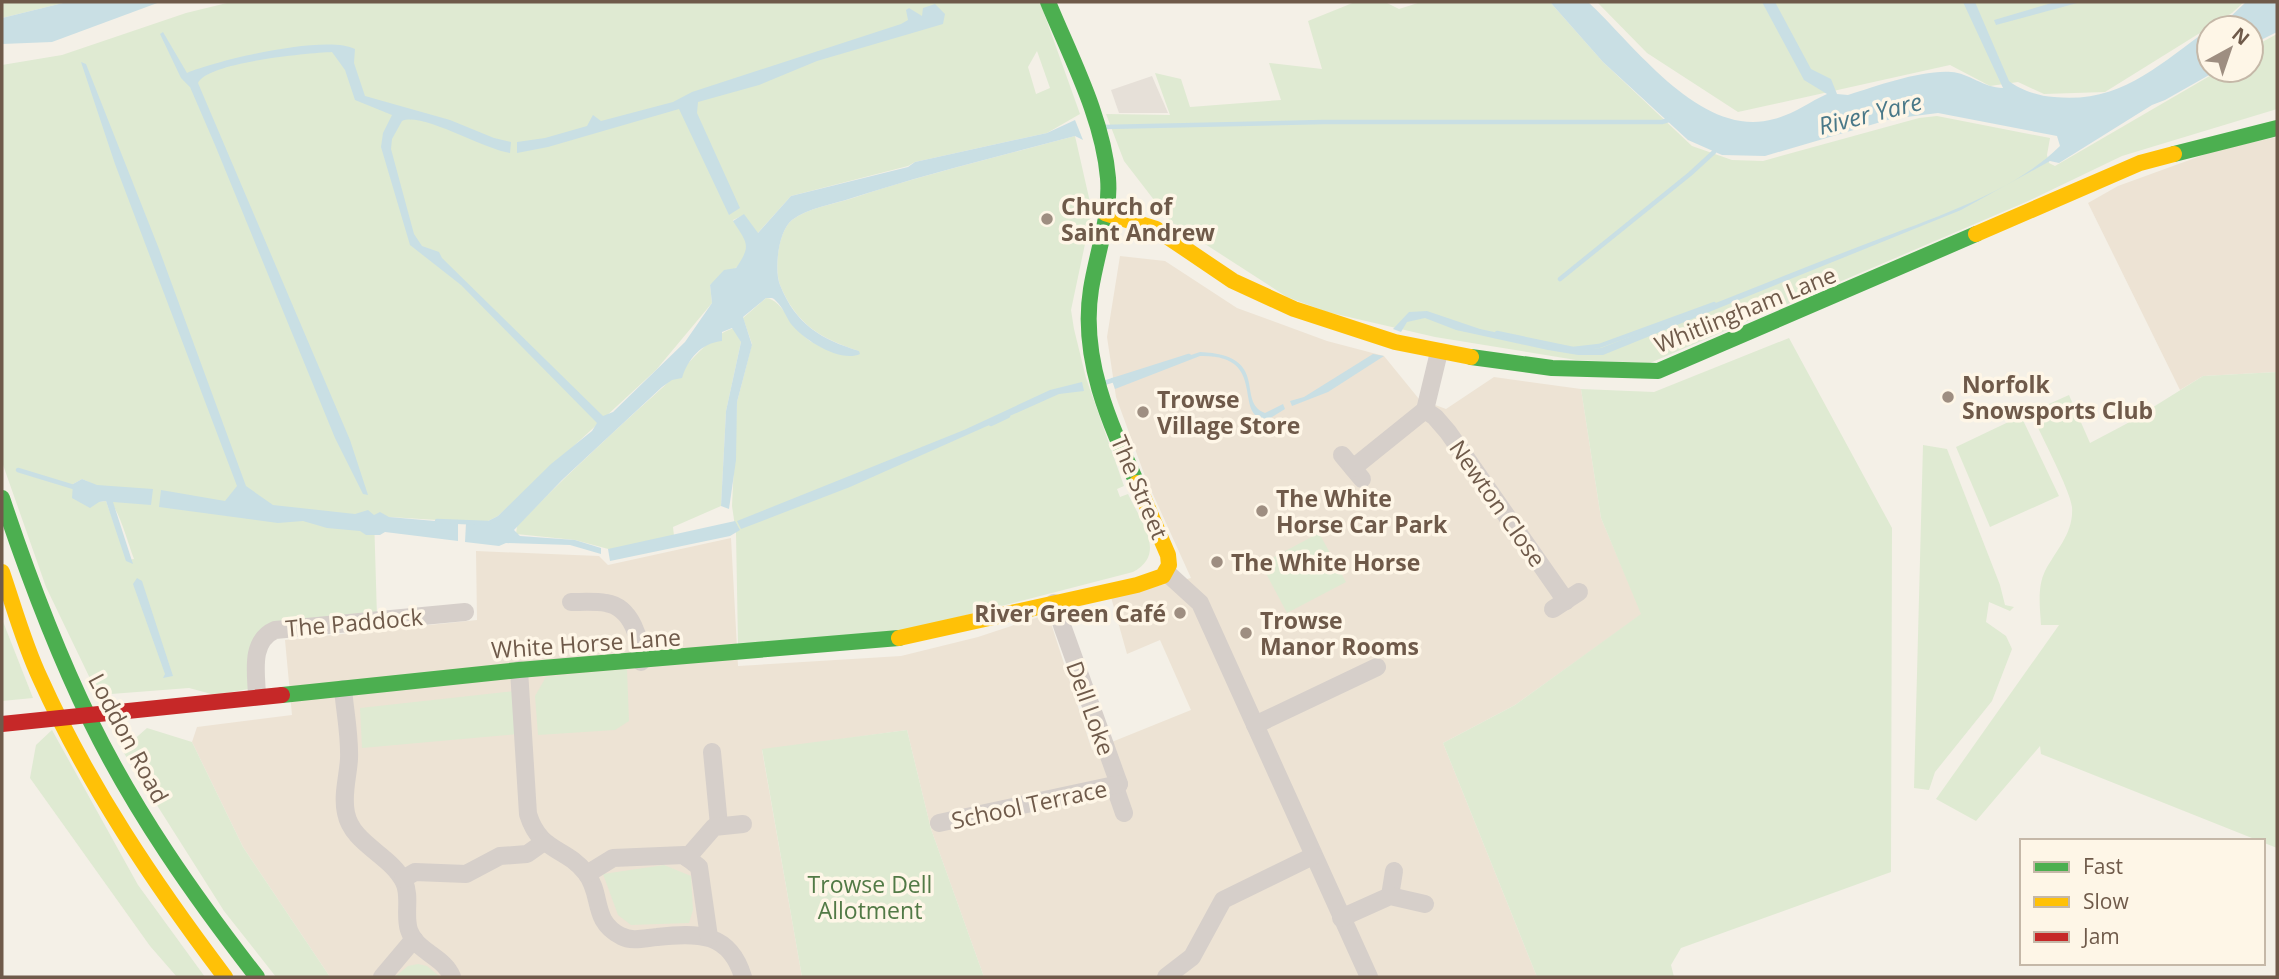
<svg xmlns="http://www.w3.org/2000/svg" width="2279" height="979" viewBox="0 0 2279 979" font-family="'Open Sans',sans-serif">
<style>
.residential{fill:#ede3d4}
.industrial{fill:#e6e0d8}
.green{fill:#dfead2;fill-rule:evenodd}
.water{fill:#c9dfe4}
.lines{fill:none;stroke-linecap:round;stroke-linejoin:round}
.stream{stroke:#c9dfe4;stroke-width:4.5}
.street{stroke:#d6cfca;stroke-width:18}
.fast{stroke:#4caf50;stroke-width:16}
.slow{stroke:#ffc107;stroke-width:16}
.jam{stroke:#c62828;stroke-width:16}
.poi-dot{fill:#9e8e81;stroke:#fef6e7;stroke-width:2.5}
.labels{text-anchor:middle;dominant-baseline:central;stroke-width:7;stroke-linejoin:round;paint-order:stroke}
.poi-label{font-size:23px;font-weight:bold;fill:#6f5a4a;stroke:#fef6e7;text-anchor:start}
.street-label{font-size:23px;fill:#6f5a4a;stroke:#fef6e7}
.park-label{font-size:23px;fill:#527a46;stroke:#fef6e7}
.water-label{font-size:24px;font-style:italic;fill:#497888;stroke:#fef6e7}
</style>
<rect width="100%" height="100%" fill="#f4f0e7"/>
<!-- residential -->
<g class="residential">
<polygon points="2277,137 2277,372 2203,376 2180,390 2088,203 2118,186 2217,150"/>
<polygon points="1120,256 1165,261 1237,308 1327,341 1384,356 1419,399 1446,409 1494,377 1581,389 1601,518 1642,614 1515,705 1443,743 1537,977 984,977 931,829 907,730 762,750 802,977 330,977 243,847 192,742 197,727 292,715 285,640 477,620 476,551 599,556 608,565 731,538 738,666 901,656 978,637 1048,614 1092,750 1191,710 1160,640 1127,654 1111,597 1191,578 1146,479 1116,397 1107,337"/>
</g>
<!-- industrial -->
<polygon class="industrial" points="1152,76 1168,113 1119,113 1111,90"/>
<!-- green -->
<g class="green">
<polygon points="2,2 67,2 2,18"/>
<path d="M231,2H1040L1080,114L1047,133L915,162L908,166L791,196L756,235L744,215L733,220C737,228 746,237 748,245C752,262 721,278 710,285L712,303L656,370L498,516L484,523L374,516L377,617L269,626L254,688L215,695L189,688L98,695L46,587L2,462V65L62,55L186,13ZM1037,51L1050,88L1036,94L1028,67ZM82,479C117,492 122,527 134,559L127,560L106,501L99,502L73,484ZM142,581V588L170,673L166,674L137,588Z"/>
<polygon points="1355,2 1385,2 1399,9 1421,2 1550,2 1603,62 1692,146 1732,160 1763,161 1919,118 1937,116 2050,138 2047,155 2049,163 2055,166 2220,70 2251,70 2251,48 2277,34 2277,109 2122,156 2026,202 1650,363 1576,360 1435,337 1327,312 1287,297 1171,222 1124,161 1106,114 1170,115 1155,73 1181,79 1190,107 1281,100 1269,63 1322,69 1308,21"/>
<polygon points="1597,2 2244,2 2232,13 2105,92 2044,94 2018,82 1990,86 1950,65 1738,112 1647,53"/>
<path d="M1075,136L1092,211L1071,310L1074,329L1086,378L1124,486L1117,489L1120,497L1128,494C1140,520 1168,554 1133,572L908,630L738,644L736,533L732,506L737,402L752,344L743,318L766,298C783,299 795,335 814,343C827,349 845,349 859,351C821,339 796,324 780,285C774,269 778,231 792,220C808,208 834,204 853,198C926,174 1001,156 1075,136Z"/>
<path d="M734,328L741,342L726,411L721,506L673,527L674,536L612,550L575,540L516,534L517,526C567,474 620,426 673,378C693,361 708,336 734,328Z"/>
<polygon points="1789,338 1892,528 1891,872 1681,948 1671,965 1674,977 1537,977 1443,743 1515,705 1641,614 1601,518 1581,389 1654,392"/>
<path d="M2277,372V848L2041,754L2040,746L1976,821L1936,799L2059,625H2041C2040,607 2037,588 2045,571C2056,550 2074,533 2072,507C2070,489 2039,432 2031,412L2069,395L2090,443L2126,424L2203,376Z"/>
<polygon points="2021,416 2059,496 1990,527 1956,447"/>
<polygon points="1923,445 1947,449 2000,585 2005,605 2014,607 2010,611 1989,602 1986,622 2006,636 2012,649 1992,701 1935,772 1929,790 1914,788"/>
<polygon points="1319,533 1346,582 1287,613 1261,564"/>
<polygon points="2,619 33,698 2,701"/>
<polygon points="627,669 629,721 615,730 538,735 535,696 546,677"/>
<polygon points="514,691 518,734 362,748 360,708"/>
<polygon points="147,728 192,742 243,847 330,977 276,977 224,911 122,750"/>
<polygon points="52,730 138,885 205,977 177,977 150,946 30,778 36,745"/>
<polygon points="907,730 931,829 984,977 802,977 762,749"/>
<polygon points="664,865 691,876 693,910 689,923 631,925 618,915 603,874"/>
<polygon points="418,964 427,966 440,977 395,977 408,966"/>
</g>
<!-- water -->
<g class="water">
<polygon points="67,2 160,2 52,42 2,44 2,18"/>
<path d="M1550,2H1588C1634,44 1701,140 1774,119C1794,114 1809,102 1827,94L1804,80L1762,2H1775L1811,69L1831,79L1837,94L1848,95C1877,86 1921,70 1951,72C1969,73 1984,88 2003,88L1963,2H1975L2009,81C2020,90 2039,96 2054,97C2121,104 2158,65 2209,29V70H2218L2165,100L2152,105L2059,163L2050,161L1961,210L1603,355H1578L1548,350L1456,330L1425,318L1407,322L1401,332L1393,329L1409,312L1427,311L1480,329L1578,350L1601,348C1688,314 1775,279 1863,245C1926,220 2012,194 2060,146L2057,136L1938,113L1891,119L1765,156L1722,155L1688,140L1603,62Z"/>
<polygon points="2055,2 2081,2 1996,25 1994,20"/>
<polygon points="2246,2 2277,2 2277,32 2251,45 2251,28 2212,28 2228,19"/>
<polygon points="935,4 945,14 943,24 817,61 759,85 698,102 697,113 740,208 729,215 679,109 548,147 517,153 517,142 545,138 587,126 593,115 601,121 673,102 692,92 901,24 908,20 906,10 909,8 922,16 923,8"/>
<path d="M163,32L187,73C218,60 326,34 355,49L354,63L365,96L450,120L494,138L511,142L510,153C485,150 422,112 402,121L392,139L391,149L414,234L422,246L439,252L442,258L603,416L613,412L685,342L712,303L710,285L724,270L736,268C752,245 747,243 733,221L744,214L758,233L791,196L908,167L915,162L1047,133L1075,120L1083,140L1075,136C1000,156 926,174 852,198C834,204 808,208 792,220C778,231 774,270 780,285C796,325 821,339 859,351L860,354C840,363 804,340 791,324C786,317 783,307 776,301C773,297 771,298 766,298L743,317L752,345L737,402L736,460L729,509L721,506L726,411L741,342L732,328L722,332V341C701,343 688,359 682,378L672,380L662,387L562,480L514,530L520,536L575,540L601,548V554L570,545L506,543L499,546L465,542L466,523H484L498,516L551,464L592,431L597,423L461,285L410,245L381,147L383,133L392,115L355,100L345,70L332,52C309,53 207,62 198,83L350,440L368,495L363,494L335,438L215,145L190,87L181,78L160,34Z"/>
<polygon points="81,62 86,64 159,249 246,486 273,505 355,514 368,510 374,515 380,512 389,517 458,523 458,541 385,532 380,535 366,535 360,531 327,528 303,521 278,523 159,507 161,490 225,501 237,486 115,164"/>
<path d="M1200,352C1272,355 1235,402 1265,413L1283,404L1285,409L1267,420C1231,417 1270,354 1200,356L1115,389L1111,378L1128,376Z"/>
<polygon points="1373,354 1384,356 1328,392 1292,406 1290,401 1304,397"/>
<polygon points="1082,382 1084,391 1059,394 850,487 741,529 737,521 964,430 1050,390"/>
<polygon points="82,479 97,485 153,489 151,505 113,502 133,564 126,561 106,501 99,502 90,508 72,498 73,484"/>
<polygon points="735,521 740,530 730,536 610,561 608,549"/>
<polygon points="137,578 142,581 173,676 163,678 165,674 133,584"/>
</g>
<g class="lines">
<!-- stream -->
<g class="stream">
<polyline points="1104,127 1323,122 1662,122 1672,119"/>
<polyline points="1560,279 1690,174 1714,152"/>
<polyline points="1497,333 1573,349 1599,346 1714,304"/>
<polyline points="1104,383 1189,356"/>
<polyline points="991,424 1008,416"/>
<polyline points="18,470 77,488"/>
<polyline points="437,521 488,523"/>
</g>
<!-- street -->
<g class="street">
<polyline points="1425,410 1435,417 1448,432 1566,601"/>
<polyline points="1342,455 1362,479"/>
<polyline points="1353,468 1425,410 1439,352"/>
<polyline points="1166,572 1200,603 1369,977"/>
<path d="M571,602C582,602 595,601 606,603C632,607 641,640 641,662"/>
<polyline points="1054,603 1119,784 1116,790 1124,813"/>
<polyline points="1553,609 1579,592"/>
<path d="M519,670L528,814C540,853 565,846 586,873C603,895 591,921 621,936C632,942 645,938 657,937C699,932 730,933 743,977"/>
<path d="M343,689C345,712 350,736 349,759C348,777 342,795 346,813C352,844 391,855 404,882C411,896 404,915 409,930C416,952 444,956 452,977"/>
<path d="M257,695C256,672 250,641 275,630L465,612"/>
<polyline points="1255,725 1377,667"/>
<polyline points="712,752 719,825"/>
<polyline points="939,823 1119,784"/>
<polyline points="687,858 714,827 743,824"/>
<polyline points="587,874 613,858 684,855 699,867 709,937"/>
<polyline points="403,879 415,872 466,874 500,856 527,854 544,842"/>
<polyline points="1390,896 1394,871"/>
<polyline points="1341,918 1390,896 1425,904"/>
<polyline points="382,977 414,939"/>
<polyline points="1166,977 1192,957 1223,900 1313,856"/>
</g>
<!-- fast -->
<g class="fast">
<path d="M1048,2C1071,58 1103,118 1108,178C1111,216 1097,252 1091,289C1080,358 1109,422 1137,483"/>
<polyline points="2174,154 2277,128"/>
<polyline points="1471,357 1552,368 1658,371 1976,234"/>
<path d="M2,498C27,573 55,648 90,720C135,812 194,896 257,977"/>
<polyline points="282,695 519,670 899,638"/>
</g>
<!-- slow -->
<g class="slow">
<polyline points="1105,213 1156,229 1233,281 1294,309 1395,342 1471,357"/>
<polyline points="1976,234 2140,163 2174,154"/>
<path d="M2,572C14,607 24,644 40,678C88,785 154,883 225,977"/>
<polyline points="899,638 1137,585 1163,576 1169,565 1168,555 1137,483"/>
</g>
<!-- jam -->
<polyline class="jam" points="2,724 282,695"/>
</g>
<!-- markers -->
<g class="poi-dot">
<circle cx="1047" cy="219" r="7"/>
<circle cx="1948" cy="397" r="7"/>
<circle cx="1143" cy="412" r="7"/>
<circle cx="1262" cy="511" r="7"/>
<circle cx="1217" cy="562" r="7"/>
<circle cx="1180" cy="613" r="7"/>
<circle cx="1246" cy="633" r="7"/>
</g>
<g class="labels">
<!-- poi labels -->
<g class="poi-label">
<text x="1061" y="206">Church of<tspan x="1061" dy="26">Saint Andrew</tspan></text>
<text x="1962" y="384">Norfolk<tspan x="1962" dy="26">Snowsports Club</tspan></text>
<text x="1157" y="399">Trowse<tspan x="1157" dy="26">Village Store</tspan></text>
<text x="1276" y="498">The White<tspan x="1276" dy="26">Horse Car Park</tspan></text>
<text x="1231" y="562">The White Horse</text>
<text x="1166" y="613" text-anchor="end">River Green Café</text>
<text x="1260" y="620">Trowse<tspan x="1260" dy="26">Manor Rooms</tspan></text>
</g>
<!-- street labels -->
<g class="street-label">
<text transform="translate(1745 309) rotate(-22)">Whitlingham Lane</text>
<text transform="translate(1140 487) rotate(67)">The Street</text>
<text transform="translate(1498 503) rotate(55)">Newton Close</text>
<text transform="translate(354 622) rotate(-5)">The Paddock</text>
<text transform="translate(586 643) rotate(-4)">White Horse Lane</text>
<text transform="translate(1091 708) rotate(70)">Dell Loke</text>
<text transform="translate(129 738) rotate(62)">Loddon Road</text>
<text transform="translate(1029 804) rotate(-12)">School Terrace</text>
</g>
<!-- park labels -->
<g class="park-label">
<text x="870" y="884">Trowse Dell<tspan x="870" dy="26">Allotment</tspan></text>
</g>
<!-- water labels -->
<g class="water-label">
<text transform="translate(1870 113) rotate(-14)">River Yare</text>
</g>
</g>
<!-- border -->
<rect width="2279" height="979" fill="none" stroke="#6f5a4a" stroke-width="7"/>
<!-- legend -->
<rect x="2020" y="839" width="245" height="126" fill="#fef6e7" stroke="#c5b8a8" stroke-width="2"/>
<rect x="2034" y="862" width="35" height="10" fill="#4caf50" stroke="#c5b8a8" stroke-width="2"/>
<text x="2083" y="874" font-size="21" fill="#6f5a4a">Fast</text>
<rect x="2034" y="897" width="35" height="10" fill="#ffc107" stroke="#c5b8a8" stroke-width="2"/>
<text x="2083" y="909" font-size="21" fill="#6f5a4a">Slow</text>
<rect x="2034" y="932" width="35" height="10" fill="#c62828" stroke="#c5b8a8" stroke-width="2"/>
<text x="2083" y="944" font-size="21" fill="#6f5a4a">Jam</text>
<!-- north arrow -->
<g transform="translate(2230 49) rotate(40)"><circle r="33" fill="#fef6e7" stroke="#c5b8a8" stroke-width="2"/>
<path d="M0-5L12 26L0 18L-12 26Z" fill="#9e8e81"/>
<text y="-10" font-size="19" font-weight="bold" text-anchor="middle" fill="#6f5a4a">N</text>
</g>
</svg>
